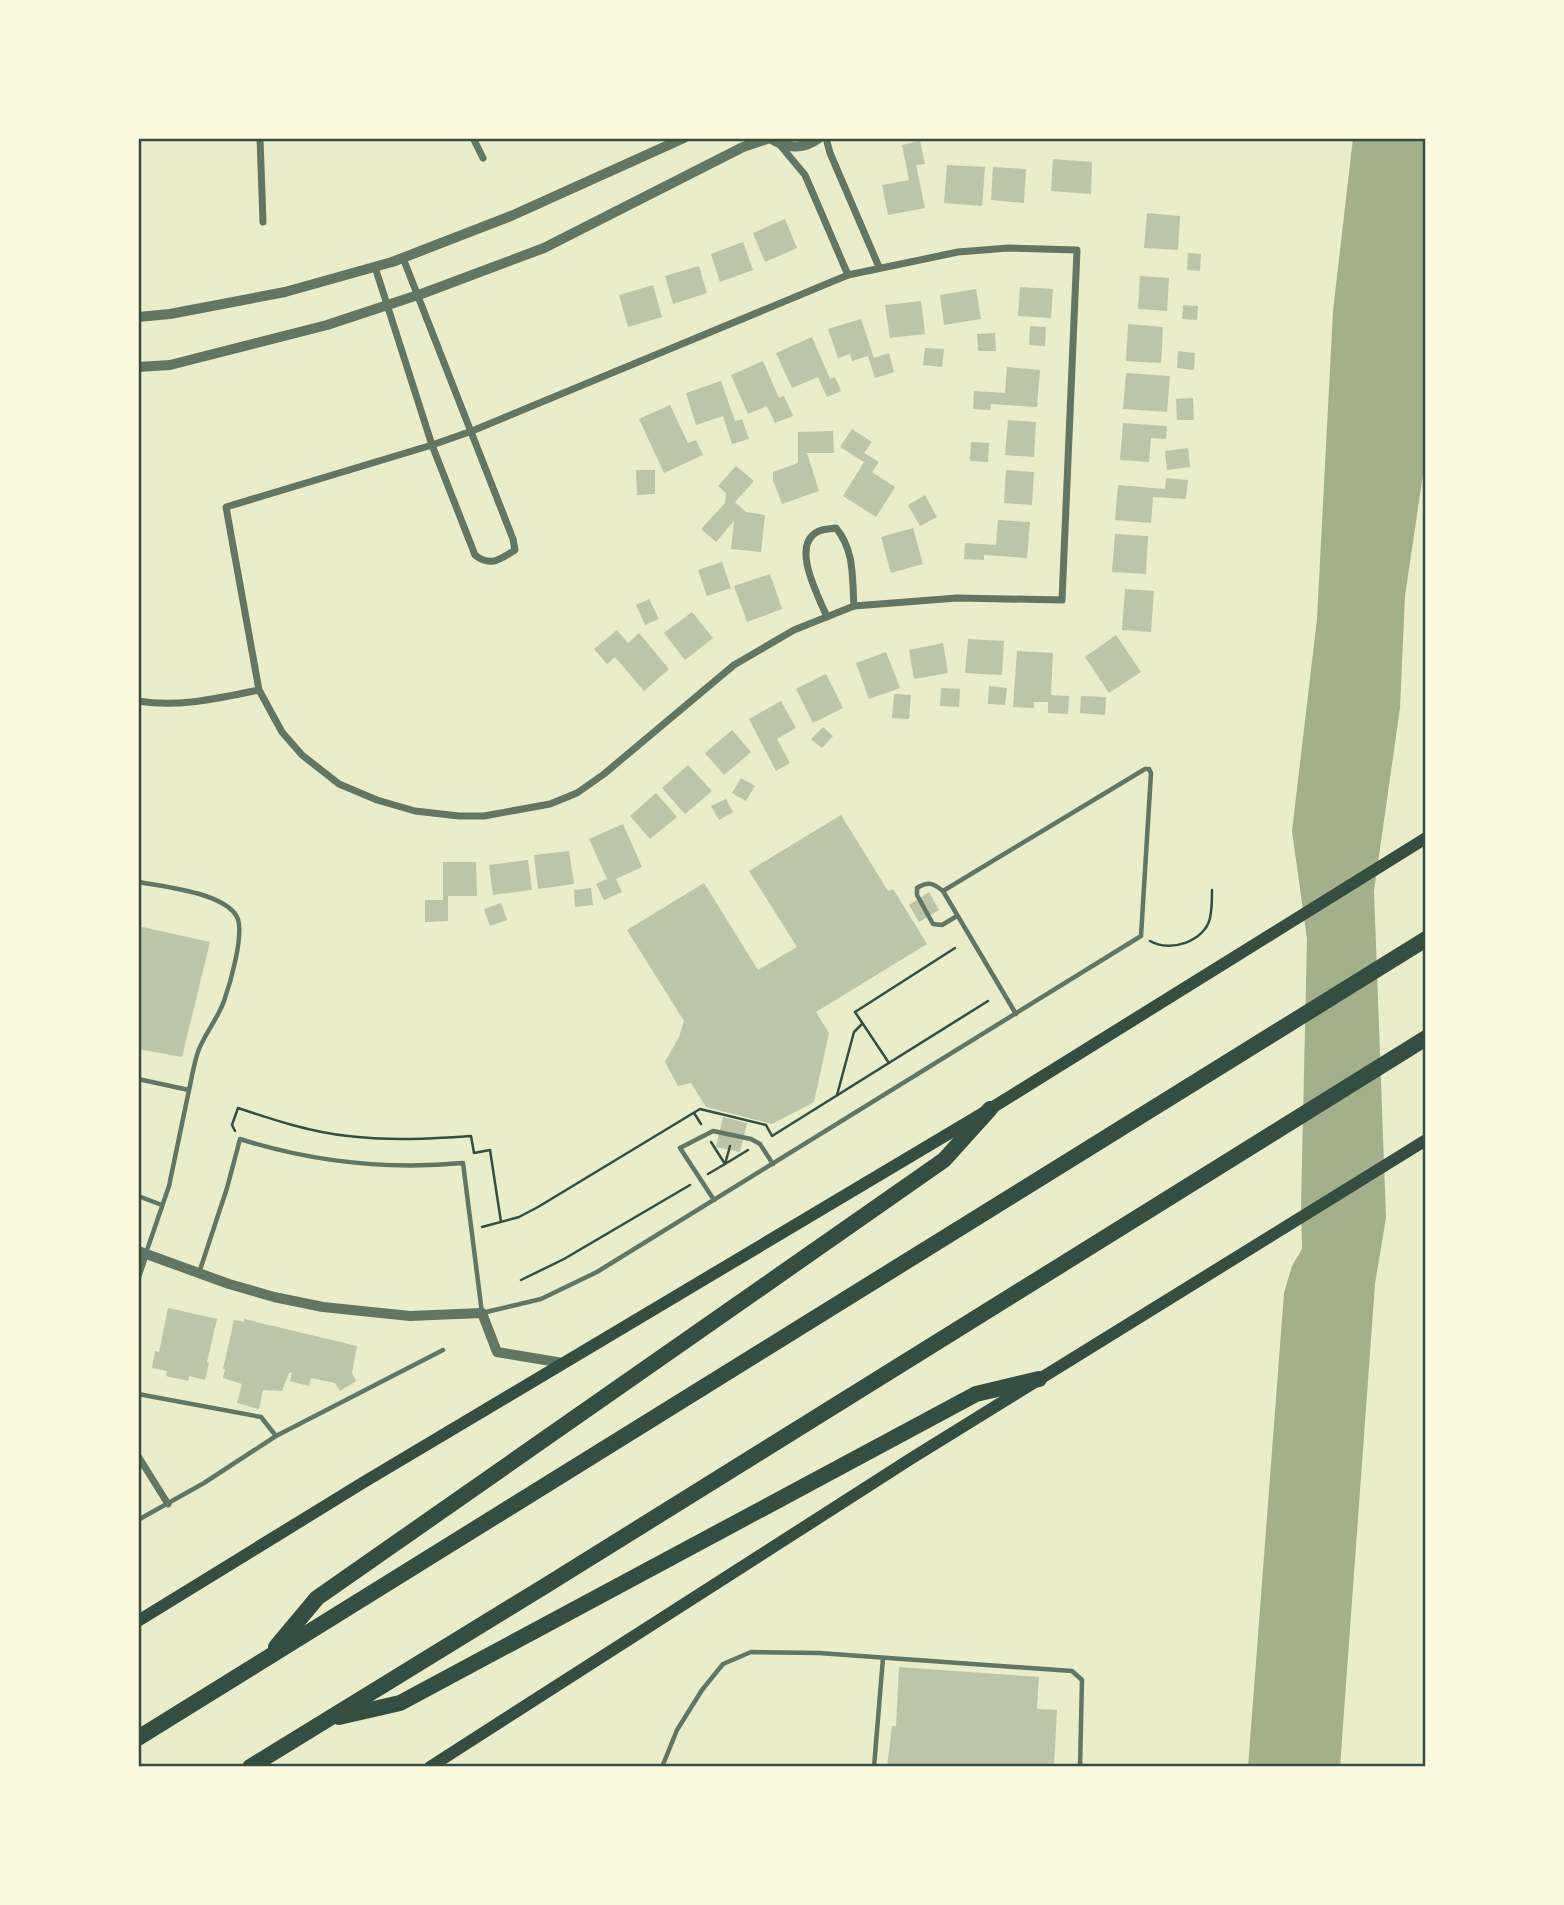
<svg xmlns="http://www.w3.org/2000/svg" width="1564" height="1905" viewBox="0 0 1564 1905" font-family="Poppins,sans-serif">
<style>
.water{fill:#a3b18a}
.building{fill:#bcc5a7}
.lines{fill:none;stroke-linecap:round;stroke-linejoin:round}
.path{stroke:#344e41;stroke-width:2.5}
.service{stroke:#617663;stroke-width:4.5}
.minor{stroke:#617663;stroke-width:7}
.tertiary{stroke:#617663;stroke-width:10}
.secondary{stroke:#344e41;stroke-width:12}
.motorway{stroke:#344e41;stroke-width:16}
.neatline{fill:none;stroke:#344e41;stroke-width:2.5}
</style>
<rect width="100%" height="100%" fill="#e9edc9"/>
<!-- water -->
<polygon class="water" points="1353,138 1426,138 1426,454 1405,596 1400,708 1374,891 1386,1218 1375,1284 1340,1767 1248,1767 1284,1293 1292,1266 1302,1249 1301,1206 1307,939 1292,831 1317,619 1333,311"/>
<!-- building -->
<g class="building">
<polygon points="920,141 925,164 916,165 925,208 888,215 882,185 909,180 902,145"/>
<polygon points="1053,159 1092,162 1091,194 1051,191"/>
<polygon points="947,165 985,167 982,206 944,203"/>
<polygon points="993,167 1026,169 1024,203 991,200"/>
<polygon points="1147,213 1180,216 1178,250 1144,248"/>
<polygon points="785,219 797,248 765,262 753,233"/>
<polygon points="743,242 753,270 720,282 711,254"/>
<polygon points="1188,253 1201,254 1200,271 1187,270"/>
<polygon points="699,266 707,293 673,304 665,276"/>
<polygon points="1140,276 1169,278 1167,311 1138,309"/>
<polygon points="653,285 662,317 628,327 619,295"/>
<polygon points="1020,287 1053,289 1051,318 1018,316"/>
<polygon points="976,289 981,319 944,325 940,295"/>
<polygon points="921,301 925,334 890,338 885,305"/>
<polygon points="1183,305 1198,306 1197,320 1182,319"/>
<polygon points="861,319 874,358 889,353 894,372 875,378 868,356 852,361 850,354 838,358 828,329"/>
<polygon points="1128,324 1163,327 1161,363 1126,361"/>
<polygon points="1030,326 1046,327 1045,346 1029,345"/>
<polygon points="995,333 996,351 978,351 977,334"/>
<polygon points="812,337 830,379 835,377 841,391 827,397 818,377 792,388 776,353"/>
<polygon points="925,348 944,349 942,367 923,365"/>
<polygon points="1178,351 1195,353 1194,370 1177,368"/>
<polygon points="763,361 779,398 784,396 793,416 775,423 767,406 748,414 731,375"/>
<polygon points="1007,367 1040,370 1037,407 991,404 990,410 973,409 974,391 1005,393"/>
<polygon points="1126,373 1170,376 1167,412 1123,409"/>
<polygon points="721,381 735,421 742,419 749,439 732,444 723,416 696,425 686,393"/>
<polygon points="1193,398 1194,420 1177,420 1176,399"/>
<polygon points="670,405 688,443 696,440 703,455 664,473 639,419"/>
<polygon points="1008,420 1036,422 1034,457 1005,455"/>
<polygon points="1123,423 1167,426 1166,439 1151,438 1149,462 1120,460"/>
<polygon points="852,429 872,442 864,453 879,462 872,472 895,487 876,517 843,496 864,462 840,447"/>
<polygon points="833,431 834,453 807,453 819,491 782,504 773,480 773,472 798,463 798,432"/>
<polygon points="971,442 989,443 988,462 970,461"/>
<polygon points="1188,448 1190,467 1167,470 1165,451"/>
<polygon points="736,466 754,481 735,502 746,512 765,515 761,552 731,549 734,521 716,542 701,529 725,503 726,493 718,486"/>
<polygon points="636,470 655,470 655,494 637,495"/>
<polygon points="1006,470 1034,472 1032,505 1004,503"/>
<polygon points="1166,478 1188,480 1186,499 1153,497 1151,523 1115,520 1118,485 1165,489"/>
<polygon points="925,495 937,517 920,526 908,505"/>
<polygon points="998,520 1030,522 1027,558 984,555 984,560 964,559 965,543 996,545"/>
<polygon points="913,528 923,564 891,573 881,537"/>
<polygon points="1115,534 1148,536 1146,574 1112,572"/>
<polygon points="722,562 731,588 707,596 698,570"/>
<polygon points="770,574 782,609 747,622 734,586"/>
<polygon points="1125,589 1154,591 1151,632 1122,630"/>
<polygon points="649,599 659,619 645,625 636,605"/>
<polygon points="692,612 713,638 685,660 664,633"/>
<polygon points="617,630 628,643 639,633 669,669 644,691 615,657 607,664 594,649"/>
<polygon points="1116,635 1141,672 1109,693 1085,657"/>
<polygon points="968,639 1004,641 1002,675 965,673"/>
<polygon points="943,643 948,673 914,679 909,650"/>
<polygon points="1017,651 1053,653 1051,695 1069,696 1068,714 1048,713 1048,702 1034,702 1034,708 1013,707"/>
<polygon points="886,652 900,688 869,699 856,663"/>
<polygon points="826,674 843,708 813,723 796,689"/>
<polygon points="989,686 1007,688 1005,705 988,704"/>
<polygon points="941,688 960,689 959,707 940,706"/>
<polygon points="894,694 911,695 909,719 892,718"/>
<polygon points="1081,696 1106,697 1105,715 1080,713"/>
<polygon points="781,701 796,728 777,739 790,763 776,771 749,719"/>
<polygon points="823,727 833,736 822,748 811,739"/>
<polygon points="732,730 751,752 724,775 705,753"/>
<polygon points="688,765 712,791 685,814 662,788"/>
<polygon points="741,778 755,786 746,801 732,793"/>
<polygon points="656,793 677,817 650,839 630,816"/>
<polygon points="726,799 733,812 719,820 711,806"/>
<polygon points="841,815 888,891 893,889 927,944 816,1012 829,1033 814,1102 772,1124 706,1107 691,1083 678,1086 665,1062 679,1037 684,1021 627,930 704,883 758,970 797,947 749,871"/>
<polygon points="623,824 642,867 616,879 622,892 604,900 596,884 607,879 589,839"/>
<polygon points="569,851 574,884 538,889 534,855"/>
<polygon points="528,860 532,890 493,895 489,865"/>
<polygon points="443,862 476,862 477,896 448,896 448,921 425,922 425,900 443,900"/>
<polygon points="591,888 593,905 575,907 574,890"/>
<polygon points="929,892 939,910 919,922 909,905"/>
<polygon points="501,903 507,920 490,926 484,909"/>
<polygon points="138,926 210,942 182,1057 138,1049"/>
<polygon points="723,1117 747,1123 740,1152 716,1147"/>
<polygon points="168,1308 217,1319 207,1362 209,1363 205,1380 189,1376 188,1381 166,1376 167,1371 152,1368 155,1351 159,1352"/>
<polygon points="244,1319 357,1346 352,1373 356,1381 340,1391 335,1383 311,1378 309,1386 290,1381 292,1373 289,1373 282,1391 263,1390 259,1409 237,1403 242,1384 223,1378 225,1369 223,1369 234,1320 244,1322"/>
<polygon points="899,1667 1039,1677 1037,1709 1057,1710 1054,1767 887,1767 892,1726 896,1726"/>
</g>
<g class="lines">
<!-- path -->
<g class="path">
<path d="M1150,941C1171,953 1205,941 1210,918C1212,909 1212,899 1212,890"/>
<polyline points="889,1063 855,1012 955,948"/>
<polyline points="837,1095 854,1032 862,1024"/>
<polyline points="694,1113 701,1124"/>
<path d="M235,1131L232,1125L238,1108C274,1120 310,1132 348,1136C389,1141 430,1139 471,1136L474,1153L490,1150L501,1222"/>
<polyline points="711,1142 725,1164 748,1150"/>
<polyline points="708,1174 725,1164 730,1146"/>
<polyline points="482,1227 519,1217 538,1207 700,1109 766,1125 772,1136 988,1001"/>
<polyline points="521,1280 564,1259 690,1185"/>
</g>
<!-- service -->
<g class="service">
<path d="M138,882C162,886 225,893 237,917C245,933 230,984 224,1001C218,1018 206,1032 199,1049C194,1062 192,1077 189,1090"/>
<path d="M943,891C933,883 928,881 917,888V895L933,924L942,925L957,916"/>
<polyline points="138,1079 189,1090 169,1186 146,1253"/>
<polyline points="138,1196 162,1205"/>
<polyline points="714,1200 680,1148 713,1131 751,1139 760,1144 773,1164"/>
<path d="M199,1273L227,1188L240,1139C313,1162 386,1170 463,1163L482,1313L541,1299L597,1272L1141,936L1151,773L1149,769H1145L943,891L1016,1014"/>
<polyline points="138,1394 261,1417 276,1436"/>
<polyline points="138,1520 204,1483 276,1436 443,1350"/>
<polyline points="662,1767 677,1730 702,1690 723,1664 751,1652 819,1653 1072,1671 1082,1680 1080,1767"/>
<polyline points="874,1767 883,1658"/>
</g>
<!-- minor -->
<g class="minor">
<polyline points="260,138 263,222"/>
<polyline points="473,138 483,158"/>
<polyline points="826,138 830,153 879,267"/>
<polyline points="780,145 805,175 848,275"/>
<polygon points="1008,248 1077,250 1062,600 957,598 854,606 794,630 734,665 604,774 577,793 550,804 484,816 459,816 415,811 377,800 339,784 302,755 282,732 259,690 226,507 432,445 472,431 848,275 958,252"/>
<path d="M375,267L432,445L475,555C490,567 500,560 515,550L513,539L403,258"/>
<path d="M827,617C819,597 789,544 819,531C824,529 831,529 836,528C855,551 852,578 854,606"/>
<path d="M138,701C179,708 218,698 259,690"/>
<polyline points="138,1276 146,1253"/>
<polyline points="138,1456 168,1504"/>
</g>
<!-- tertiary -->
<g class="tertiary">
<path d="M770,138C787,149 803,150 819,138"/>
<polyline points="138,317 170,314 285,292 392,262 511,216 684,138"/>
<polyline points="138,367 170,365 327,325 424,293 544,248 743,147 770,138"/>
<polyline points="138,1251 229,1284 274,1297 323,1307 410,1316 482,1313 497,1352 563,1363"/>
</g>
<!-- secondary -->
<g class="secondary">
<polyline points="138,1621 364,1482 990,1109 1426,838"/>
<polyline points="430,1767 912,1458 1426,1140"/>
</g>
<!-- motorway -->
<g class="motorway">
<polyline points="276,1647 317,1598 944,1160 990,1109"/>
<polyline points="339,1717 400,1703 976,1394 1039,1379"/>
<polyline points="138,1738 1426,939"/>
<polyline points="250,1767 545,1586 1426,1038"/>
</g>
</g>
<!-- border -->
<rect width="1564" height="1905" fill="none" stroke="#fefae0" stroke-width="280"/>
<rect x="140" y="140" width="1284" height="1625" class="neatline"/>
</svg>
